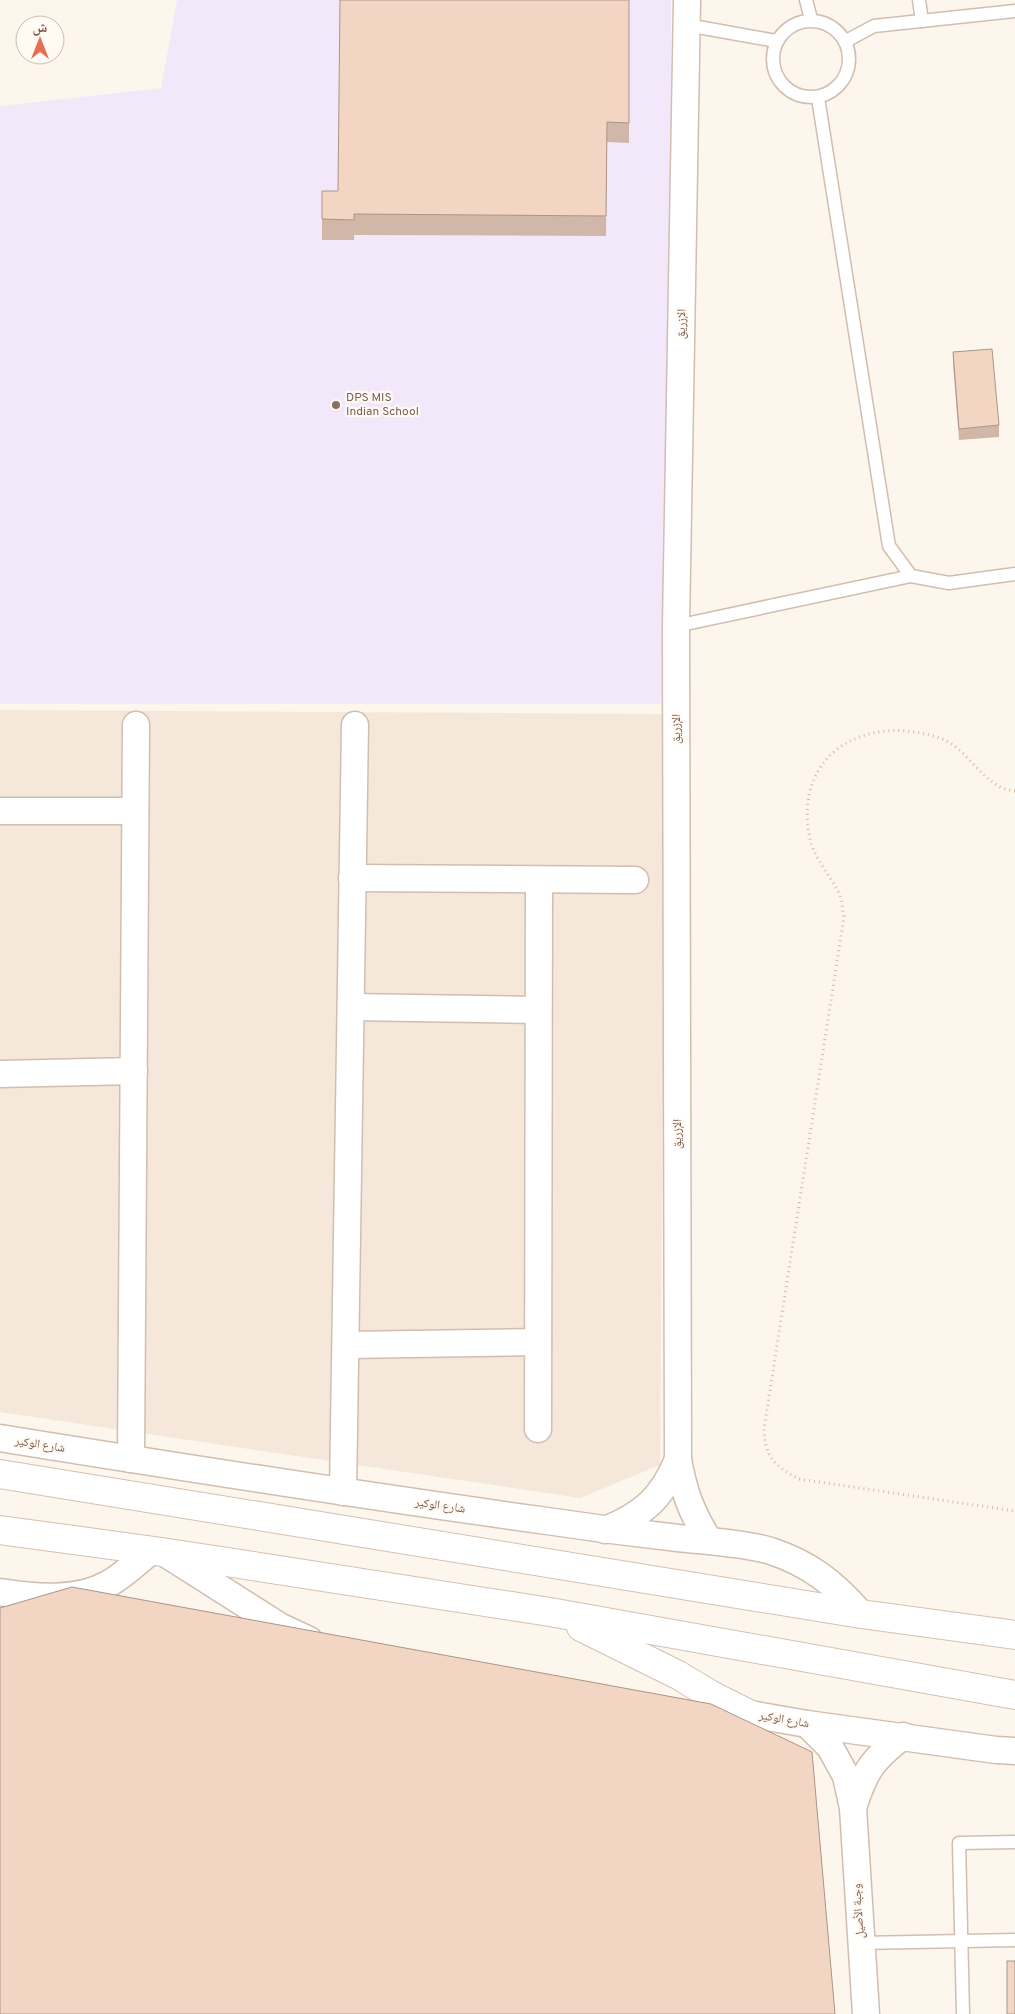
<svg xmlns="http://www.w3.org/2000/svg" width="1015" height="2014" viewBox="0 0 1015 2014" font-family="Overpass,'Noto Naskh Arabic',sans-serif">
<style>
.residential{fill:#f5e8da}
.education{fill:#f3e8fa}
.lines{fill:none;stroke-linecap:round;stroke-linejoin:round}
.lane-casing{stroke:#d1beb0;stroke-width:15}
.street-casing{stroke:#d1beb0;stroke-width:29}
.secondary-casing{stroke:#d6c0b0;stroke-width:30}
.path{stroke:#d9b8a5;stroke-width:3;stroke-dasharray:1 4;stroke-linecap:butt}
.lane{stroke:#fff;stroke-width:12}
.street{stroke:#fff;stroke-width:26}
.secondary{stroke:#fff;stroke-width:28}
.wall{fill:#d1b7a8}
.building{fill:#f3d5c3;stroke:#aa9588}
.education-dot{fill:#8d6e63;stroke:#fffaf3;stroke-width:2}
.labels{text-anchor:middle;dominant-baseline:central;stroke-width:4.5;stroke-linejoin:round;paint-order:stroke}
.street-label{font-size:12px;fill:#7a5c4d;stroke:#fffaf3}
.education-label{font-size:12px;fill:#785e54;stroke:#fffaf3;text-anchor:start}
</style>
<rect width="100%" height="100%" fill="#fdf6ec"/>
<!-- residential -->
<polygon class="residential" points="0,710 666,714 660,1465 580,1498 0,1412"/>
<!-- education -->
<polygon class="education" points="177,0 671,0 671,704 0,704 0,106 161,88"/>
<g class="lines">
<defs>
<g id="lane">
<polyline points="806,0 811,19"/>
<polyline points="919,0 922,21"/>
<circle cx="811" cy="59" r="38"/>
<polyline points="687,25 776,41"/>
<polyline points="846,41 874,26 1015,11"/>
<polyline points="818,98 889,546 911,576 949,583 1015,574"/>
<polyline points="676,626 911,576"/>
<polyline points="861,1943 1015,1940"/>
<polyline points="963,2014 959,1843 1015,1842"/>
</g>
<g id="street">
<path d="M687,0L676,626L678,1459C684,1493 691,1511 709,1541"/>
<polyline points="0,811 135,811"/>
<polyline points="352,878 635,880"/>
<polyline points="351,1007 538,1010"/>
<polyline points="0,1074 134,1071"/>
<polyline points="346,1345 538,1342"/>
<polyline points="538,1429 539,880"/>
<path d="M0,1438C180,1467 360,1495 540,1520C586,1527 632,1533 678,1538C705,1541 745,1543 771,1551C810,1564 834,1583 861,1614"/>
<polyline points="131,1459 136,725"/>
<polyline points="343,1492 355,725"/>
<path d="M605,1530C643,1515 663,1497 678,1459"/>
<polyline points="163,1552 281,1627 309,1640"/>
<path d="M0,1592C34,1597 76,1602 108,1584C123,1576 137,1562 151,1551"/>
<polyline points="727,1710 807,1724 996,1750 1015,1751"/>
<polyline points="807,1724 830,1747 846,1776 853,1808 866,2014"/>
<path d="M853,1808C865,1770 872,1760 903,1736"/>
</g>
<g id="secondary">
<polyline points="0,1474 861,1614 1015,1635"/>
<polyline points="0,1530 162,1552 550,1612 1015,1695"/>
<polyline points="581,1627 678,1675 713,1696 749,1714"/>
</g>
</defs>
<!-- lane casing -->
<use href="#lane" class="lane-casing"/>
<!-- street casing -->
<use href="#street" class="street-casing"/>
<!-- secondary casing -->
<use href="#secondary" class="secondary-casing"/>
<!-- path -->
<path class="path" d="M1015,791C1009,790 1002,789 997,785C975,772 964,746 939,738C867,713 795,752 809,834C812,856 828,872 838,891C842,898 842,908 844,917L764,1429C765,1458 775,1466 799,1479L1015,1511"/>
<!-- lane -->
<use href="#lane" class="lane"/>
<!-- street -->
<use href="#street" class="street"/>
<!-- secondary -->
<use href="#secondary" class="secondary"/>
</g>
<!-- wall -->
<g class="wall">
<polygon points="629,0 629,143 607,142 606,236 354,235 354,240 322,240 322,191 338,191"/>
<polygon points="953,352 999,425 999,437 959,440 953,363"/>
</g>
<!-- building -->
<g class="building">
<polygon points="340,0 629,0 629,123 607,122 606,216 354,214 354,220 322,219 322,191 338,191"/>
<polygon points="992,349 999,425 959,429 953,352"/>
<polygon points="72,1587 711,1704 812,1752 835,2014 0,2014 0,1608"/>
<rect x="1007" y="1961" width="8" height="53"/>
</g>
<!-- markers -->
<circle class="education-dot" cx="336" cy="405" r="5"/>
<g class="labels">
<!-- street labels -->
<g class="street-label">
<text transform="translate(682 324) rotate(-89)">الإزريق</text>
<text transform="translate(677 729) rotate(-90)">الإزريق</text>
<text transform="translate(678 1134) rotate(-90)">الإزريق</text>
<text transform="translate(40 1445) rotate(9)">شارع الوكير</text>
<text transform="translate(440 1506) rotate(8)">شارع الوكير</text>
<text transform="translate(784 1720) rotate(10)">شارع الوكير</text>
<text transform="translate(859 1911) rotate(-94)">وجبة الأصيل</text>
</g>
<!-- education labels -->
<g class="education-label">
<text x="346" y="398">DPS MIS<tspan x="346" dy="14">Indian School</tspan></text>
</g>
</g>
<!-- north arrow -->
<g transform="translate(40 40)"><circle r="24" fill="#fffaf3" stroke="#cabbb1"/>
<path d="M0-4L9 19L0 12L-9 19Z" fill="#e76f51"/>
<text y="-8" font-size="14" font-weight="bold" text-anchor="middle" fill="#7a5c4d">ش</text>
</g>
</svg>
